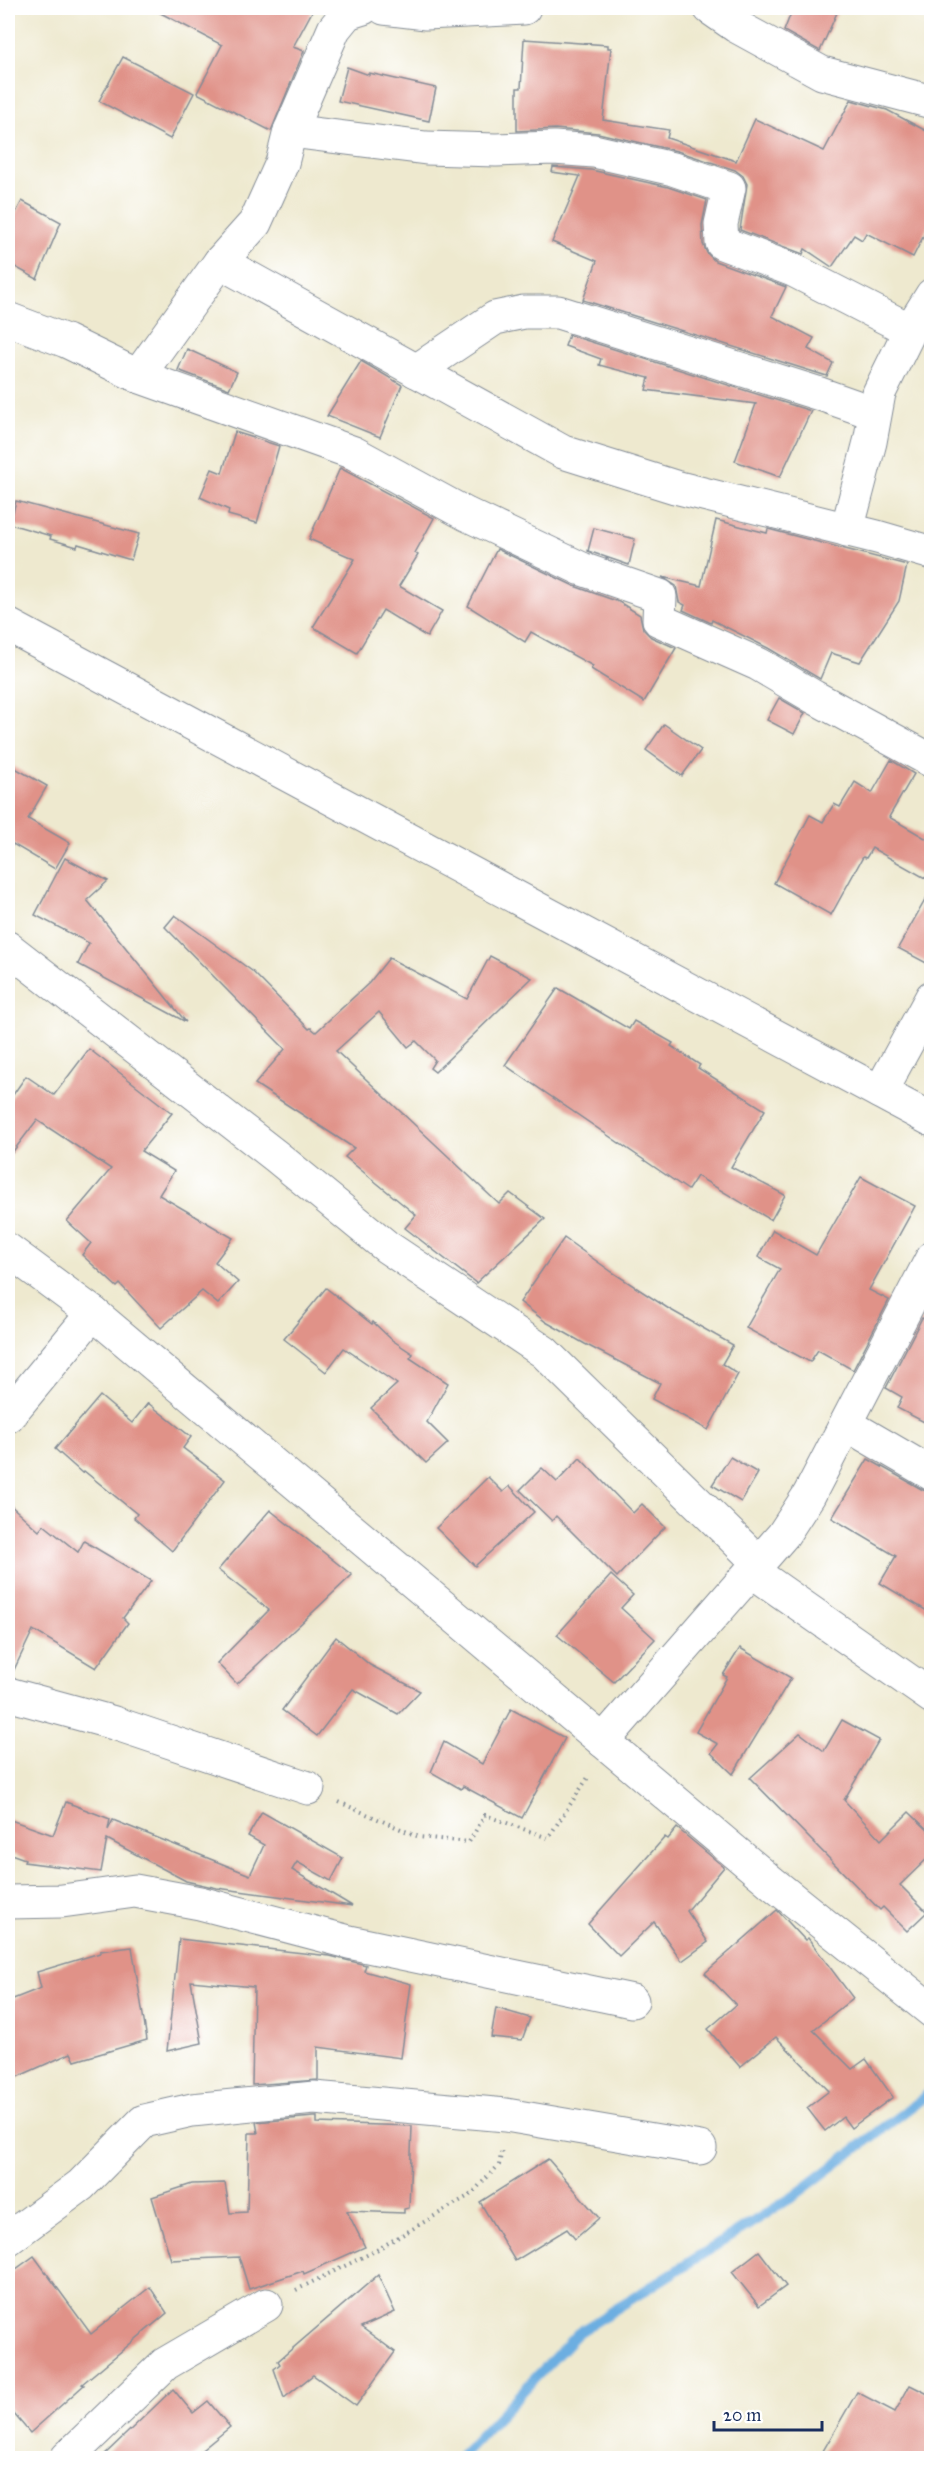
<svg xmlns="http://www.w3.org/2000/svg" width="939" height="2466" viewBox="0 0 939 2466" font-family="'IM FELL Great Primer',serif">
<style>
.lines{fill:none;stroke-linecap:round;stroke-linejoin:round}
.stream{stroke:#6caee1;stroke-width:10}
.building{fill:#e09288}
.minor-casing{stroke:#848c96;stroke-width:35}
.path{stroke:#848c96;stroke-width:4;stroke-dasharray:1.5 4.5;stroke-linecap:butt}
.minor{stroke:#fff;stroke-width:33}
</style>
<rect width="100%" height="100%" fill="#fff"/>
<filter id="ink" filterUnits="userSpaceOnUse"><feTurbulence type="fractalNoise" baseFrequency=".0167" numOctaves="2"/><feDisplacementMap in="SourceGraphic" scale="12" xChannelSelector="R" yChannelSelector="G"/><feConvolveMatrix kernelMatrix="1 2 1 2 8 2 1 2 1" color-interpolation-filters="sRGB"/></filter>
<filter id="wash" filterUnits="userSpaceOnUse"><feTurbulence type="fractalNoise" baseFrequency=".008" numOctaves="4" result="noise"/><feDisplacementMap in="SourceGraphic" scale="24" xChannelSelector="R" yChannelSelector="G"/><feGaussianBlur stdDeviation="1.35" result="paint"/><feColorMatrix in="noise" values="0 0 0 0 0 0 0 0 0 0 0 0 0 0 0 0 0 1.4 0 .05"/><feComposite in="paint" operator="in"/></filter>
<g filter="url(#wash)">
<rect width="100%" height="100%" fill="#eee9cf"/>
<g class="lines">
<!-- stream -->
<polyline class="stream" points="459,2458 578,2333 794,2196 932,2091"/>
</g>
<g id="blocks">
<!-- building -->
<g class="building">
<polygon points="151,8 314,8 293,47 304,51 271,131 197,93 222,45"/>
<polygon points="793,8 839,8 820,51 784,31"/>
<polygon points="524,39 608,45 608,48 611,48 603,120 669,130 667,138 736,161 755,119 824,151 851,100 887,110 932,134 932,219 913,257 866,233 862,240 854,235 832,267 805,249 803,254 740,230 747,184 743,176 735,170 677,151 598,133 555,129 517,131 517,88 521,88"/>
<polygon points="123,57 194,93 170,139 99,101"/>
<polygon points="347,67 369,75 369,73 436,88 429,121 338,101"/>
<polygon points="553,167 591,170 668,187 707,200 702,225 703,244 707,253 715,261 786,287 772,316 814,338 808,349 833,363 827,376 583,300 597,261 552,242 580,176 552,172"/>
<polygon points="22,201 61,222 37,279 8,263 8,228"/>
<polygon points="569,335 811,411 780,477 735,461 756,404 646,390 649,378 599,365 601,359 565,346"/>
<polygon points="187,349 237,372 229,389 178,370"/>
<polygon points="361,361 402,385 380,437 327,416"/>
<polygon points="235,432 279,446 257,523 228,515 229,510 200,497 212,469 222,473"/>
<polygon points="340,468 434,518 415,553 418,555 399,586 442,611 427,637 383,610 357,653 313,627 355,559 309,539"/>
<polygon points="16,501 139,534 131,560 78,544 77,547 50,539 51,536 10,524"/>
<polygon points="716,520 767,533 768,529 907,565 899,601 860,662 831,653 820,679 768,648 712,620 711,623 683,610 685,605 679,602 676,586 662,577 701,586"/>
<polygon points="594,528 635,539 629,565 588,551"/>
<polygon points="497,549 574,586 619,602 640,615 643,629 651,637 676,648 644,702 591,669 593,666 531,632 525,642 468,606"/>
<polygon points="779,698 805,713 794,734 767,720"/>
<polygon points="664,724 701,750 682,776 646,750"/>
<polygon points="891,760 914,774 889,817 932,842 932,882 872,848 866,858 863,857 831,915 774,883 810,815 823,822 834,804 840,807 855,782 872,793"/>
<polygon points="8,764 47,786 28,819 70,843 55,869 13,844 8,854"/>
<polygon points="65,858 108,881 87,900 186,1022 78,964 89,943 35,915"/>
<polygon points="932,888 932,966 898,948"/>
<polygon points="175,915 252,971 309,1029 311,1028 316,1032 369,983 389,958 467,999 490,956 532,978 435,1072 430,1068 435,1060 416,1041 408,1047 379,1012 336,1051 499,1204 510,1193 545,1219 476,1283 405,1228 416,1215 345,1157 354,1148 255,1084 285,1049 165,927"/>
<polygon points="558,988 629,1029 634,1021 673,1043 671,1046 700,1065 698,1068 765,1110 731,1167 785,1195 771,1220 697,1176 688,1190 505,1065"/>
<polygon points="89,1049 172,1113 141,1151 174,1171 159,1195 233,1238 215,1262 238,1282 218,1304 202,1291 161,1328 120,1284 117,1287 82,1255 91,1243 67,1221 111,1169 37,1120 8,1158 8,1102 26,1076 54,1095"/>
<polygon points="861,1177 915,1206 869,1290 889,1300 853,1370 818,1350 810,1362 746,1328 780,1269 758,1257 773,1230 816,1255"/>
<polygon points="564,1238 612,1272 669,1309 733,1345 722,1364 738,1374 708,1430 652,1399 660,1383 585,1344 546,1322 520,1302"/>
<polygon points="326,1288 372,1324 373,1322 392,1340 413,1354 410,1358 448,1383 427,1422 448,1443 426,1463 371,1408 397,1384 344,1348 326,1372 284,1339"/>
<polygon points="922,1318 932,1324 932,1426 897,1408 902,1397 886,1388"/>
<polygon points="100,1396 132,1423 148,1403 191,1437 183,1448 225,1480 172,1551 134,1518 137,1514 84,1471 82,1473 55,1449"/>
<polygon points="730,1457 758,1473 741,1502 712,1485"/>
<polygon points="580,1458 633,1513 642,1504 665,1527 617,1577 556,1516 552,1521 520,1490 542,1468 557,1482"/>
<polygon points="868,1459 923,1490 932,1493 932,1614 880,1583 896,1556 832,1518"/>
<polygon points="488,1477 503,1492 510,1486 534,1512 475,1566 436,1528"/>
<polygon points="8,1503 39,1531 44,1525 78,1552 84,1541 151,1581 123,1618 128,1623 96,1668 33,1630 11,1676 8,1676"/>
<polygon points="270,1510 352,1575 237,1684 217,1663 269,1610 218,1570"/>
<polygon points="611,1575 633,1595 621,1608 655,1639 614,1682 557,1635"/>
<polygon points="336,1637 370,1665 420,1691 398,1714 353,1689 317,1736 282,1710"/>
<polygon points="740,1648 791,1678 733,1774 711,1753 718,1744 696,1732 727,1677 723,1675"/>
<polygon points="511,1709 565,1738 522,1818 463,1786 461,1789 431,1772 444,1742 482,1764"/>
<polygon points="842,1720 879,1740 844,1800 881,1840 909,1812 932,1834 932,1854 900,1885 927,1912 907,1931 883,1907 880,1910 750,1778 800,1733 824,1751"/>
<polygon points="66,1802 110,1819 108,1830 113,1820 250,1875 264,1845 248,1836 262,1812 343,1858 331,1881 297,1862 292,1870 352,1906 217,1888 186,1881 107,1839 101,1872 24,1862 25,1859 8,1853 8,1819 53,1835"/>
<polygon points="677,1828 724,1867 687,1911 708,1942 682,1961 654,1922 619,1956 588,1924 665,1837 668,1839"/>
<polygon points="777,1910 805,1940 808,1938 853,1998 813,2030 852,2069 866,2059 893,2097 851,2128 843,2117 825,2131 807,2108 829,2091 776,2037 740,2067 708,2029 736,2005 705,1973"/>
<polygon points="179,1939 330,1956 366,1965 364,1971 411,1984 401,2058 318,2047 318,2080 252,2085 254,1987 191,1981 202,2043 167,2051"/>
<polygon points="132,1947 147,2040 75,2061 71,2053 8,2081 8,2001 41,1988 37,1972 100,1953 100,1951"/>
<polygon points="496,2008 530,2018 522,2040 491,2037"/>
<polygon points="314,2117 317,2117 317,2123 412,2126 409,2208 404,2209 404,2213 347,2211 365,2247 304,2274 303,2271 249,2289 239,2257 171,2260 152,2197 192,2184 225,2183 230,2213 247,2212 249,2133 258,2133 256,2122"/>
<polygon points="548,2159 599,2218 575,2239 567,2229 515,2261 480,2202"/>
<polygon points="759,2251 786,2286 759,2306 732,2272"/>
<polygon points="34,2256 91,2334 150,2287 167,2313 82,2384 84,2385 30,2433 8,2407 8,2275"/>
<polygon points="378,2275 395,2312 361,2327 395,2352 356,2406 313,2375 284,2398 274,2369 280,2364 278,2361"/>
<polygon points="910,2385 932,2396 932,2458 819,2458 857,2392 895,2412"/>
<polygon points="173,2389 193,2413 208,2401 230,2427 192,2458 101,2458"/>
</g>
</g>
</g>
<g filter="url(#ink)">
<use href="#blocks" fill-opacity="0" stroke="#848c96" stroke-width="1.5"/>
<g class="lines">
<defs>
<g id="minor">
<polyline points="384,8 426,13 524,8"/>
<polyline points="710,8 736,26 822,73 932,102"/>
<polyline points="290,131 426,148 496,150 554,148 594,151 673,169 729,188 721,224 722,243 793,270 910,330"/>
<polyline points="220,262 563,452 675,487 877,537 932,553"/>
<polyline points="8,319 66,341 138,376 354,453 466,514 582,569 660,596 659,620 758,664 814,697 932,761"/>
<polyline points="416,371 495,318 524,312 558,312 820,394 874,413"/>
<polyline points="138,376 220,262 255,223 282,163 290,131 334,29 347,13 363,8"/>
<polyline points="847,530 870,442 879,393 910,330 932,295"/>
<polyline points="8,625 932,1120"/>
<polyline points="8,948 277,1157 387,1247 544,1352 759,1563"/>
<polyline points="880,1092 932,997"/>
<polyline points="8,1250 93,1313 771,1882 932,2011"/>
<polyline points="8,1416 93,1313"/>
<polyline points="846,1424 932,1474"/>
<polyline points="752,1571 932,1697"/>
<polyline points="8,1694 114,1723 308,1788"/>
<polyline points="603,1741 783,1535 809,1495 932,1258"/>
<polyline points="8,1902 62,1901 135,1891 200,1903 349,1942 632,2001"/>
<polyline points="8,2239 81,2185 144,2121 192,2110 314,2098 506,2115 700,2148"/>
<polyline points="67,2458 165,2364 266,2305"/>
</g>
</defs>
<!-- minor casing -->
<use href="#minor" class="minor-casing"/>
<!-- path -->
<g class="path">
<polyline points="339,1802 419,1837 469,1842 485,1815 548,1838 589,1776"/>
<polyline points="296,2290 373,2252 470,2195 499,2165 502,2149"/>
</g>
<!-- minor -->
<use href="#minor" class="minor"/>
</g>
</g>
<!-- margin -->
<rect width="939" height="2466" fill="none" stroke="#fff" stroke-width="30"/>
<!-- scale -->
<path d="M714 2421v9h108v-9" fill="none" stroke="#1b2f5e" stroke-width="3"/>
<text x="723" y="2421" font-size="18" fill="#1b2f5e" stroke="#ffffff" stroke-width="4.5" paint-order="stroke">20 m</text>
</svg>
